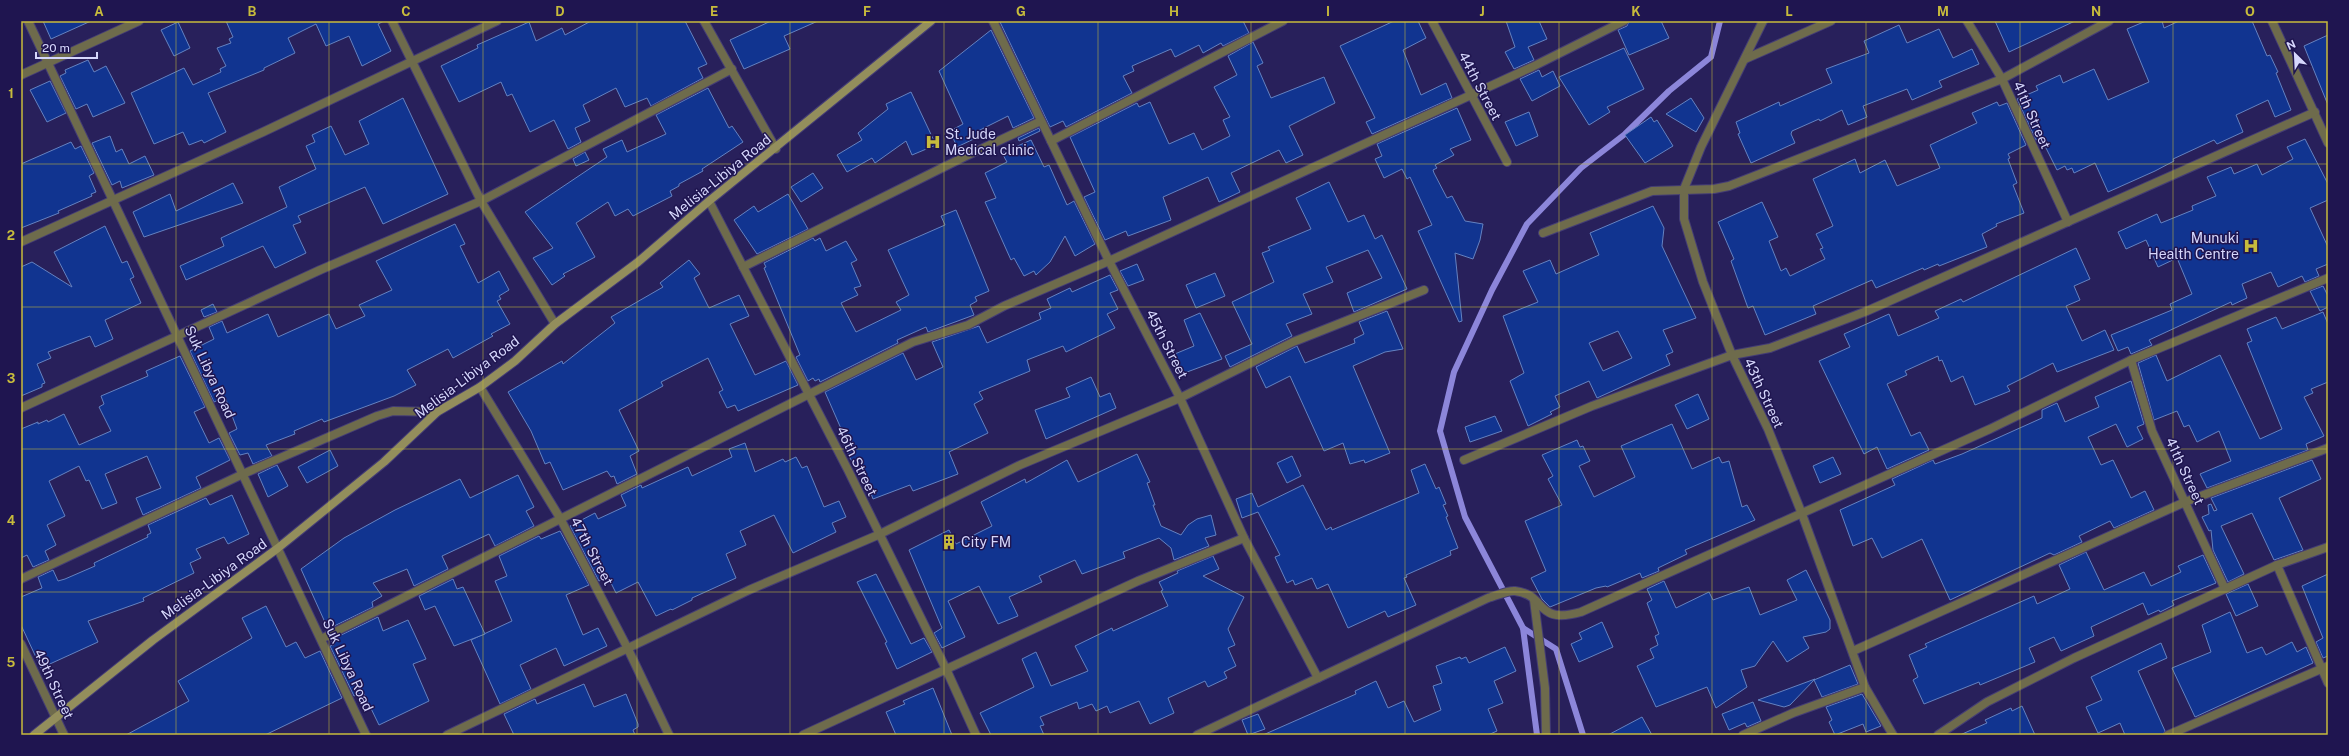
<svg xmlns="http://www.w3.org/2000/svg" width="2349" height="756" viewBox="0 0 2349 756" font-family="'Public Sans',sans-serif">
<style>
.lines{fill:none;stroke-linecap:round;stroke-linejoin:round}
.stream{stroke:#8c86da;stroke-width:6}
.building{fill:#113490;stroke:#6482c1;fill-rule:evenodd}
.street-casing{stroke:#443d75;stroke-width:10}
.secondary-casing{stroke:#443d75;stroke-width:10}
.street{stroke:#6e6b4c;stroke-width:8}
.secondary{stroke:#938e5c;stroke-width:8}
.grid{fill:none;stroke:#c7bb3c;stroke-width:1;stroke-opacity:0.55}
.labels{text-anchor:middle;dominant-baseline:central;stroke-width:3;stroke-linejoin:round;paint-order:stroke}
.street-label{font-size:14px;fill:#d6d7fc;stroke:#1f1550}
.poi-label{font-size:14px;fill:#d6d7fc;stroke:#1f1550;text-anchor:start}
.neatline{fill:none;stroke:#c7bb3c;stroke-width:1.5}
.grid-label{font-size:13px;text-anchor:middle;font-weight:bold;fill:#c7bb3c}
</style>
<rect width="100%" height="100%" fill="#28205b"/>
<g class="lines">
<!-- stream -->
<g class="stream">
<polyline points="1523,628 1556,649 1583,735"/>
<polyline points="1537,735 1523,628 1465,517 1440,431 1454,372 1492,290 1527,224 1581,168 1625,134 1669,91 1711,57 1720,21"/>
</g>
</g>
<!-- building -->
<g class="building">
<polygon points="43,21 91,21 51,39"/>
<polygon points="226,21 384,21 378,24 391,51 362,66 349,36 326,46 316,24 288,38 295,53 264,68 264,70 208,93 226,132 204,143 202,140 189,145 183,132 154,144 131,93 184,68 193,85 221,72 220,69 226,66 217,48 231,43 229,39 233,37"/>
<polygon points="591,21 685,21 707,64 698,68 703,78 651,106 647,98 625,107 616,88 583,105 590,121 575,128 581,142 568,149 554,120 530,132 512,94 507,96 501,82 459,102 441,66 478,48 477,45 529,22 536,41 562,28 565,35"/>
<polygon points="771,21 818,21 784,36 790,49 744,69 730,40"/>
<polygon points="1002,21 1243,21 1249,33 1223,46 1221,43 1203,53 1199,45 1175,57 1171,49 1132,66 1134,71 1123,76 1132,93 1066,127 1063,121 1050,127 1000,22"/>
<polygon points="1394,21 1418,21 1426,38 1403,50 1421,95 1446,83 1452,98 1372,134 1366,122 1375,118 1340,46"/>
<polygon points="1506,21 1539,21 1547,39 1528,47 1534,60 1514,69 1505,52 1515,47"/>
<polygon points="1629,21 1661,21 1669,38 1629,55 1618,30 1627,26"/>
<polygon points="1995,21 2075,21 2009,52"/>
<polygon points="2146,21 2162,21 2164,28 2179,21 2252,21 2267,56 2270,55 2278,72 2276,73 2291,110 2275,117 2268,100 2236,115 2243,132 2217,144 2214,140 2173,159 2174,161 2155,171 2108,192 2095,163 2074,173 2072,168 2067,170 2065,166 2057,170 2041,138 2036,140 2017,99 2038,90 2036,86 2060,75 2063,83 2094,69 2108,100 2149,82 2127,29"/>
<polygon points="178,22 190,48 174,56 161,30"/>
<polygon points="1899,25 1907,43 1939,29 1953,58 1972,49 1979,64 1939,81 1942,87 1912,100 1907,89 1863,106 1867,117 1848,125 1842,110 1820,121 1819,119 1792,131 1791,134 1795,143 1751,163 1738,134 1740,133 1736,122 1779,102 1780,106 1832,83 1826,69 1869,53 1864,41"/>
<polygon points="991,30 1034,118 1013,128 1008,116 978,131 980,136 957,147 950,131 963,124 939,71"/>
<polygon points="2328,35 2328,105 2304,46"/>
<polygon points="1253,42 1263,63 1257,66 1271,98 1324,77 1335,103 1289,126 1303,155 1286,163 1279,150 1231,173 1240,192 1219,202 1208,177 1163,197 1171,220 1128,236 1126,231 1105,240 1084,197 1095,192 1070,137 1137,103 1139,107 1150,102 1169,144 1194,133 1202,150 1230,136 1223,120 1230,117 1214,87 1237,75 1228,56"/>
<polygon points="1624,48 1644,89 1607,107 1610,112 1589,125 1559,77"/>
<polygon points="88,60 94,72 106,66 125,103 93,117 87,104 76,109 60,76 66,73 65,70"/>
<polygon points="1539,70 1542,77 1553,71 1560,86 1532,101 1520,79"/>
<polygon points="50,81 66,113 47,122 30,90"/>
<polygon points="708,88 729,128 732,126 743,142 702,169 703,171 679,184 679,186 670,191 672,196 633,216 628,209 615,216 608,202 576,223 595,257 563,274 565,276 552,285 533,258 553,248 525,212 607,157 603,149 622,140 627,152 666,134 656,115"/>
<polygon points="911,92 936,145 912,155 906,141 875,163 872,158 847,172 837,155 862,140 858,133 888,109 886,104"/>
<polygon points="403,98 448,194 383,224 365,187 298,216 301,222 293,225 306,253 275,268 263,246 186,280 180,266 224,246 221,238 287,207 279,187 316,169 306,146 315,142 312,135 331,126 345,155 369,144 359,121"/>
<polygon points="1691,98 1704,118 1696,132 1666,114"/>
<polygon points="1997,102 1999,106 2007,103 2026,145 2008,154 2010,158 2008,159 2017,183 2013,185 2024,213 1996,224 1997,226 1982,234 1987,247 1939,266 1938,264 1924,270 1923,268 1876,288 1872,280 1813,306 1816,314 1765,335 1753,306 1748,308 1731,261 1734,259 1718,222 1762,202 1778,237 1769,241 1781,271 1786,268 1790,276 1825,259 1820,249 1823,248 1816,234 1833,226 1813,179 1855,159 1860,173 1885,160 1897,186 1940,168 1930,145 1977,123 1972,113"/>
<polygon points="1457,108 1471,140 1450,149 1454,155 1435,165 1437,168 1433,170 1434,173 1447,198 1452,196 1465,221 1483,224 1480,240 1473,259 1455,253 1462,321 1459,322 1418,231 1432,225 1410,177 1407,179 1402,169 1384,178 1375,159 1382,156 1377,144"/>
<polygon points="1529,112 1538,136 1516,146 1505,122"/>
<polygon points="1651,117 1654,122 1657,120 1673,146 1645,163 1625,135"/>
<polygon points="1039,128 1040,131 1019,141 1018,138"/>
<polygon points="110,136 116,152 122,149 129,164 145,156 154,175 122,188 120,181 112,185 92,143"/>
<polygon points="2305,139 2328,184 2328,200 2310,208 2328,247 2328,264 2316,269 2319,276 2305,282 2302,276 2278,287 2271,272 2242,284 2247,298 2232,305 2231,302 2149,340 2152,345 2131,354 2128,347 2118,351 2111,335 2172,310 2170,304 2192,294 2177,258 2158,267 2146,240 2126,249 2118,232 2157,214 2161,223 2193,210 2192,206 2216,196 2207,177 2231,167 2234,174 2257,164 2262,175 2293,159 2287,147"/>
<polygon points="1031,140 1044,167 1049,165 1067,205 1074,201 1095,244 1075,256 1065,236 1050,262 1036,275 1034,271 1024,276 1014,258 1011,260 985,202 996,198 985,173 1007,162 1002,153"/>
<polygon points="71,142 75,149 81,146 94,173 89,176 96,192 91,194 92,196 58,211 59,213 21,228 21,164"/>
<polygon points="585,152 589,160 576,166 573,159"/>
<polygon points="813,173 823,188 801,202 791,187"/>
<polygon points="1329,182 1348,222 1364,215 1375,239 1382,235 1407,289 1354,312 1347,293 1382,278 1368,250 1326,267 1333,282 1303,294 1312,314 1286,324 1292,336 1230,367 1225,356 1252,344 1232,302 1274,282 1262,253 1270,250 1268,247 1311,229 1296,198"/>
<polygon points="233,183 243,203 144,237 133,212 170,194 176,211"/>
<polygon points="788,194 808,229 757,254 734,220 754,206 758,212"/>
<path d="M1653,206L1664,228L1662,246L1696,318L1663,330L1673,352L1666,355L1670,365L1597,398L1589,381L1555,396L1560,407L1550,412L1552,414L1528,426L1510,381L1524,373L1503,316L1538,302L1523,271L1550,260L1556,274L1599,255L1590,233ZM1618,331L1632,358L1603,371L1589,343Z"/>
<polygon points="956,210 989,291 975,297 977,301 970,305 974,315 928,332 926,327 897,340 898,343 820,382 819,379 815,381 813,378 808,381 796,357 800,355 764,268 766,267 764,263 813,238 815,241 820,238 826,251 846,241 857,260 851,263 861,286 854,288 858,295 841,303 856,332 901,310 896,302 909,295 888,250 945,225 941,216"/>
<polygon points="455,224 465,244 460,246 478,283 499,271 509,290 499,296 501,299 497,301 510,324 491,334 493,336 453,358 448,349 407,370 416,385 394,396 324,422 322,419 294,431 295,434 266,445 272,456 253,464 248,453 240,455 229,433 237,429 225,397 214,402 190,351 214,339 209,327 222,321 227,333 268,314 278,337 329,314 336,329 365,316 359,305 392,290 376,261"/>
<polygon points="105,226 122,263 127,261 134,277 130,279 141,303 105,320 113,339 95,347 90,336 48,352 51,358 37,364 45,383 42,384 42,387 21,396 21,267 32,262 72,287 54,252"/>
<polygon points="2076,248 2090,279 2074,286 2080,300 2066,306 2082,341 2105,330 2114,350 2057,372 2053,363 2007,386 2010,391 1975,405 1963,376 1951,382 1942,360 1939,361 1938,356 1905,371 1907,375 1887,384 1911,436 1920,432 1929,450 1887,469 1877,447 1864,454 1819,361 1850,347 1844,334 1889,314 1898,336 1939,318 1935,311 1961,299 1963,302"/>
<polygon points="689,260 700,274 694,278 709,308 739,295 749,316 730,324 755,375 786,361 798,385 738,411 735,405 727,408 719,392 723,390 708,358 661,382 663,386 619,410 639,451 630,456 637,474 617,484 614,476 611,477 607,471 563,490 550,462 545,464 531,431 508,392 562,361 563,364 615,323 611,317 663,287 660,283"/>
<polygon points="1137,264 1144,280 1128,286 1120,271"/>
<polygon points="1215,273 1225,296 1196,308 1186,285"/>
<polygon points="1110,275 1118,290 1110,293 1118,309 1107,314 1115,328 1066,352 1063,346 1027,360 1030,371 979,392 983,399 974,404 988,433 949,452 958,474 913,491 910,485 873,499 861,467 857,470 850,458 843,442 846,440 825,392 903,353 916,380 943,367 932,342 979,326 987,343 1041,319 1039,313 1051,308 1047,299 1070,288 1072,292"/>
<polygon points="2323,286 2328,296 2328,307 2320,311 2310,291"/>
<polygon points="213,304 217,312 204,317 201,310"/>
<polygon points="1387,311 1403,349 1385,352 1353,366 1390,453 1365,463 1364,460 1350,464 1343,443 1324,451 1290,376 1266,388 1256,367 1297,346 1305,363 1355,343 1354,339 1364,334 1359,322"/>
<polygon points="2323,312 2328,324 2328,382 2311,389 2313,393 2304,397 2324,436 2306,444 2308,450 2207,488 2200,474 2231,461 2219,431 2197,442 2189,425 2184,427 2177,411 2154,420 2138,363 2156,355 2167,381 2220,355 2260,439 2282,429 2247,343 2252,341 2247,329 2276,317 2282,329"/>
<polygon points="1200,313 1222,359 1179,375 1170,356 1194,346 1184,320"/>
<polygon points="180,356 205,407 194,412 209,443 219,438 230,460 196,477 201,488 143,515 136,498 161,488 147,456 105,474 117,503 102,509 89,480 86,481 79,466 49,481 65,516 47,525 56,545 45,551 49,560 33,567 27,555 21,558 21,429 38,422 38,424 47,420 48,422 64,414 79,445 111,431 99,407 104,404 101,396 148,376 146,371"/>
<polygon points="1091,377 1100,397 1110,393 1116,408 1046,439 1035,410 1070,397 1066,388"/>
<polygon points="2131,381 2144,424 2137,427 2143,439 2127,447 2116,424 2088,437 2101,465 2113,460 2131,498 2145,491 2154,510 2114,528 2110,521 2079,536 2082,542 2054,555 2050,553 1950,600 1922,539 1882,558 1872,538 1853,546 1840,510 1895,485 1892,479 1933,460 1935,464 1962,454 2042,418 2042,410 2057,403 2065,422 2099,407 2095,397"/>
<polygon points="1698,394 1709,419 1687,429 1675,405"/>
<polygon points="1495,416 1502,431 1470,442 1465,427"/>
<polygon points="1672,424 1692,469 1719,457 1722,463 1729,461 1742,507 1747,505 1755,520 1685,550 1687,554 1658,568 1659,571 1642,578 1640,573 1607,587 1606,586 1596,588 1550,607 1542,599 1531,578 1546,571 1525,521 1562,505 1548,479 1553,476 1542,455 1577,440 1580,447 1583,446 1590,461 1579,466 1594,497 1635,477 1621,446"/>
<polygon points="745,443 755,472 783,459 785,462 796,457 802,468 807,466 824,507 839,501 846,517 832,523 836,532 793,553 774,515 740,531 746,545 726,554 736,578 692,598 692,600 672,610 671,609 656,616 638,582 616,593 608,577 599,581 570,526 595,513 598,519 626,506 621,495 641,485 642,488 688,467 692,476 732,457 729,449"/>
<polygon points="330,450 338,466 307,483 298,467"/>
<polygon points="1137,454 1150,482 1147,483 1155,505 1153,505 1161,526 1181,535 1188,525 1197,519 1211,515 1216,535 1205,538 1209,546 1174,560 1171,548 1159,538 1123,552 1125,558 1082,574 1075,560 1039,576 1042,582 1009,597 1018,616 998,624 979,586 948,601 965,637 942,648 934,633 942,628 909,550 949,530 956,544 992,526 981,502 1025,479 1026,483 1067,460 1078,482"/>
<polygon points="1292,456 1301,476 1287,483 1277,463"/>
<polygon points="1833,457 1841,474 1820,483 1813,466"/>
<polygon points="2312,460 2321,479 2279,498 2303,550 2274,560 2252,513 2221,526 2244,574 2228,582 2213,550 2211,530 2209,531 2202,517 2209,514 2208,505 2211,504 2214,511 2217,510 2211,498"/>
<polygon points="1425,464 1436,489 1439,487 1446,504 1443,505 1448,516 1446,517 1458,548 1450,551 1451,555 1406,575 1407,577 1404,578 1416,605 1388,617 1385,611 1348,628 1328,584 1317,589 1312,578 1295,585 1293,580 1287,583 1275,557 1280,555 1258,512 1242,518 1236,499 1252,493 1258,507 1303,485 1326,530 1331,527 1332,530 1419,493 1411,470"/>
<polygon points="277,465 288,486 268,497 258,474"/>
<polygon points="518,475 534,507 526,511 534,526 495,546 489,534 442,556 448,569 414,586 407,569 373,583 382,596 372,602 373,607 328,629 301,569 344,538 395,510 460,479 470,498"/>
<polygon points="232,495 249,534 228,544 224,537 196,549 201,558 190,563 194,573 143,598 144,601 88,621 98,642 41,668 21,625 21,597 42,588 38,577 53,570 58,581 65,579 95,566 94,563 148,537 147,535 151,533 148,525 206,498 210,505"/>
<polygon points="560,531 589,585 566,595 583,635 598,628 607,646 564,666 556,648 520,665 531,689 500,704 471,640 512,621 495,581 507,576 499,556 539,536 541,539"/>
<polygon points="2086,552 2104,590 2144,572 2151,586 2181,572 2178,566 2203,555 2216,583 2172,601 2174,605 2160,612 2159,610 2148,615 2143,603 2091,627 2094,636 2061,651 2054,637 2029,648 2035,662 1980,685 1979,682 1924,704 1913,680 1918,677 1909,655 1927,647 1925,644 2034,596 2037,604 2070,589 2059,565"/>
<polygon points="1213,556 1219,569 1203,576 1244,597 1228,629 1235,645 1228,648 1236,666 1224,672 1227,678 1208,687 1205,681 1168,698 1174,713 1150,724 1139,701 1110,713 1107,706 1096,711 1092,704 1079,709 1077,702 1040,717 1044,725 1040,726 1044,735 991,735 980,713 1034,687 1022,659 1036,652 1051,686 1088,671 1075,646 1112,628 1113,631 1168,606 1161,591 1163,590 1159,582 1178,573 1177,571"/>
<polygon points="1806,570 1830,620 1830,629 1826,632 1803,637 1809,648 1787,662 1773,641 1755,666 1741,670 1747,687 1716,708 1707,687 1656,707 1637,666 1654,658 1650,649 1658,645 1655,636 1659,634 1647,603 1652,600 1647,589 1664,581 1676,608 1709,592 1713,600 1749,587 1760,615 1797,600 1787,580"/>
<polygon points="876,574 911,644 924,638 932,652 897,669 885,643 887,642 857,582"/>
<polygon points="2328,574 2328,656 2323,658 2316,642 2323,638 2302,586"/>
<polygon points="453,579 457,589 463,587 485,634 454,646 435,606 425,610 419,596"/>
<polygon points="2248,584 2258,606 2236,616 2226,594"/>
<polygon points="266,606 286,647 296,642 305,658 320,651 342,698 265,735 126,735 189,701 178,681 252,638 242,618"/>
<polygon points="2230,612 2247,653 2262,647 2266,655 2292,642 2297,652 2306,647 2313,663 2195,717 2172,668 2211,652 2202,625"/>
<polygon points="378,617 383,631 408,620 426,659 413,664 429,701 379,725 363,692 354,696 330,646 334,645 331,640"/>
<polygon points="1602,622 1613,647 1579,662 1571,644 1582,639 1579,633"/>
<polygon points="2161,643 2167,658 2138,671 2165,731 2163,735 2125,735 2120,723 2098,733 2086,707 2102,700 2091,677"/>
<polygon points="1505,647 1516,671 1494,681 1503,703 1488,709 1497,731 1488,735 1263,735 1356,694 1355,691 1376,681 1388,708 1404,701 1414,722 1441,710 1433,686 1442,683 1436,666 1460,657 1461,659 1466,657 1469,663"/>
<polygon points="1850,665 1858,684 1822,697 1814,680"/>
<polygon points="1815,679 1790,705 1784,707 1758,700"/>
<polygon points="584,684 594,707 626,694 638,724 638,727 633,730 635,735 514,735 504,714 535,699 537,704"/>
<polygon points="933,688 952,735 896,735 886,712 905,704 903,701"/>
<polygon points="1862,694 1881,726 1866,732 1863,724 1835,735 1829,722 1832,720 1826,707"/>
<polygon points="1753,702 1761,721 1747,727 1745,723 1729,730 1722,714"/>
<polygon points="2022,706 2035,735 1960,735 1987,723 1985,720 2011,708 2012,711"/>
<polygon points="1258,714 1265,729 1248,735 1242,720"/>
<polygon points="1642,717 1652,735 1608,735"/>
</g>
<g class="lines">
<defs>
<g id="street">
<polyline points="28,21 366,735"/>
<polyline points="392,21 481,201 555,324"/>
<polyline points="704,21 776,149"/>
<polyline points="993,21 1109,261 1180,398 1244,538 1318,678"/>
<polyline points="1432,21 1507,162"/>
<polyline points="1763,21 1701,147 1684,189 1684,219 1703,282 1732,355 1768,429 1802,514 1865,687 1893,735"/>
<polyline points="1967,21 2002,79 2068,222"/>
<polyline points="2272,21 2328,143"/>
<polyline points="1745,59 1831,21"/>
<polyline points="21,75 139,21"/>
<polyline points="1051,141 1283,21"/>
<polyline points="709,201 848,470 947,671 976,735"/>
<polyline points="1543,233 1652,191 1714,189 1729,186 2002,79 2109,21"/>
<polyline points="21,242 263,132 497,21"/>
<polyline points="743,267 964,157 1041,121"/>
<polyline points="2131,360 2152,431 2225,589"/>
<polyline points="480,387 560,518 628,649 669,735"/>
<polyline points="21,408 320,270 481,201 732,69"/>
<polyline points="1464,460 1592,406 1732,355 1770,348 1867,311 2315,112"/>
<polyline points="2277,565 2328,683"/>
<polyline points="21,579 243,474 377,416 393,411 437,412"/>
<polyline points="1534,600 1545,688 1546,735"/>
<polyline points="321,639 913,342 968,325 1004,306 1109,261 1532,67 1624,21"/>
<polyline points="21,644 64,735"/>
<polyline points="1853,651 2185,502 2328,448"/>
<polyline points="447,735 749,590 878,535 1020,465 1180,398 1293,342 1424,290"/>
<polyline points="803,735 1138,581 1244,538"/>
<path d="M1197,735L1488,598C1496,596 1508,590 1515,591C1548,595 1534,625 1581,612L1990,429L2131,360L2328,278"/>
<polyline points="1743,735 1793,713 1865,687"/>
<polyline points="1938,735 1987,702 2074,658 2277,565 2328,547"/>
<polyline points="2168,735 2328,666"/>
</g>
<polyline id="secondary" points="34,735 153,640 278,548 384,462 437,412 480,387 515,361 555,324 638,262 709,201 931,21"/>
</defs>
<!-- street casing -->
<use href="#street" class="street-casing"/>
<!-- secondary casing -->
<use href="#secondary" class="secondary-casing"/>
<!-- street -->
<use href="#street" class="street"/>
<!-- secondary -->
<use href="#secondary" class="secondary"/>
</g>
<!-- grid -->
<path class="grid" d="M176,21V735M329,21V735M483,21V735M637,21V735M790,21V735M944,21V735M1098,21V735M1251,21V735M1405,21V735M1559,21V735M1712,21V735M1866,21V735M2020,21V735M2173,21V735M21,164H2328M21,307H2328M21,449H2328M21,592H2328"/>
<!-- icons -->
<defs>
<symbol id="hospital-bare" viewBox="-9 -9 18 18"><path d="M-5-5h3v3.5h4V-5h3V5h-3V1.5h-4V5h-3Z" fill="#c7bb3c" stroke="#1f1550" stroke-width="2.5" paint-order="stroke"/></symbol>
<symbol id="building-bare" viewBox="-9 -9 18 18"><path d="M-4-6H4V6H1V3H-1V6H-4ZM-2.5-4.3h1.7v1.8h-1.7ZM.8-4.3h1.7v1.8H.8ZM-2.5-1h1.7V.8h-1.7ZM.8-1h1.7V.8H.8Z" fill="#c7bb3c" stroke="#1f1550" stroke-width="2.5" paint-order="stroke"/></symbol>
</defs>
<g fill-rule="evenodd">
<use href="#hospital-bare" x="922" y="131" width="22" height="22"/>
<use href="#hospital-bare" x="2240" y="235" width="22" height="22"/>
<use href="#building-bare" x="938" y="531" width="22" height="22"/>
</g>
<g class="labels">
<!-- street labels -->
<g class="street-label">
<text transform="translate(1480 86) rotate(62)">44th Street</text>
<text transform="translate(2032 115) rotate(66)">41th Street</text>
<text transform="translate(720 177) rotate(-39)">Melisia-Libiya Road</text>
<text transform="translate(1167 344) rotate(63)">45th Street</text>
<text transform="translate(210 372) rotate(65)">Suk Libya Road</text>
<text transform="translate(467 377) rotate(-37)">Melisia-Libiya Road</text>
<text transform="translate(1764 393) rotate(65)">43th Street</text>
<text transform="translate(857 461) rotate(64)">46th Street</text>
<text transform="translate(2185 471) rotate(65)">41th Street</text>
<text transform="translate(592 551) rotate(62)">47th Street</text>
<text transform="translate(214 579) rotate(-36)">Melisia-Libiya Road</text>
<text transform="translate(348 665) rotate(65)">Suk Libya Road</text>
<text transform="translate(54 684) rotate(65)">49th Street</text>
</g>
<!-- poi labels -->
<g class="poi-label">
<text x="945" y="134">St. Jude<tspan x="945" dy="16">Medical clinic</tspan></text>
<text x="2239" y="238" text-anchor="end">Munuki<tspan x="2239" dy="16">Health Centre</tspan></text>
<text x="961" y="542">City FM</text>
</g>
</g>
<!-- border -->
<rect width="2349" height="756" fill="none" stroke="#1f1550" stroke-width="44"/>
<!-- north arrow -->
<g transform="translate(2295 54) rotate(336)" stroke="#1f1550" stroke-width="3" paint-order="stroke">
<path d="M0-3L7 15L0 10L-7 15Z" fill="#d6d7fc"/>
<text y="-6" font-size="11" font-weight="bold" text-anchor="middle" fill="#d6d7fc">N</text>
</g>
<!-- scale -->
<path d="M36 52v6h61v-6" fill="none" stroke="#d6d7fc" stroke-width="2"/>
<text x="42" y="52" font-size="12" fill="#d6d7fc" stroke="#1f1550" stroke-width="3" paint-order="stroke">20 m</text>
<rect x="22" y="22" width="2305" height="712" class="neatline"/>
<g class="grid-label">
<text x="99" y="16">A</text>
<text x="252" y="16">B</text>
<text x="406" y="16">C</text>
<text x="560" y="16">D</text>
<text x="714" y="16">E</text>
<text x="867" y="16">F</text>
<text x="1021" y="16">G</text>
<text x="1174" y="16">H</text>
<text x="1328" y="16">I</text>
<text x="1482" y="16">J</text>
<text x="1636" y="16">K</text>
<text x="1789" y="16">L</text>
<text x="1943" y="16">M</text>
<text x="2096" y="16">N</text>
<text x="2250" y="16">O</text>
<text x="11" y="98">1</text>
<text x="11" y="240">2</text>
<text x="11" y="383">3</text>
<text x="11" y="525">4</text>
<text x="11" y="667">5</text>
</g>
</svg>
